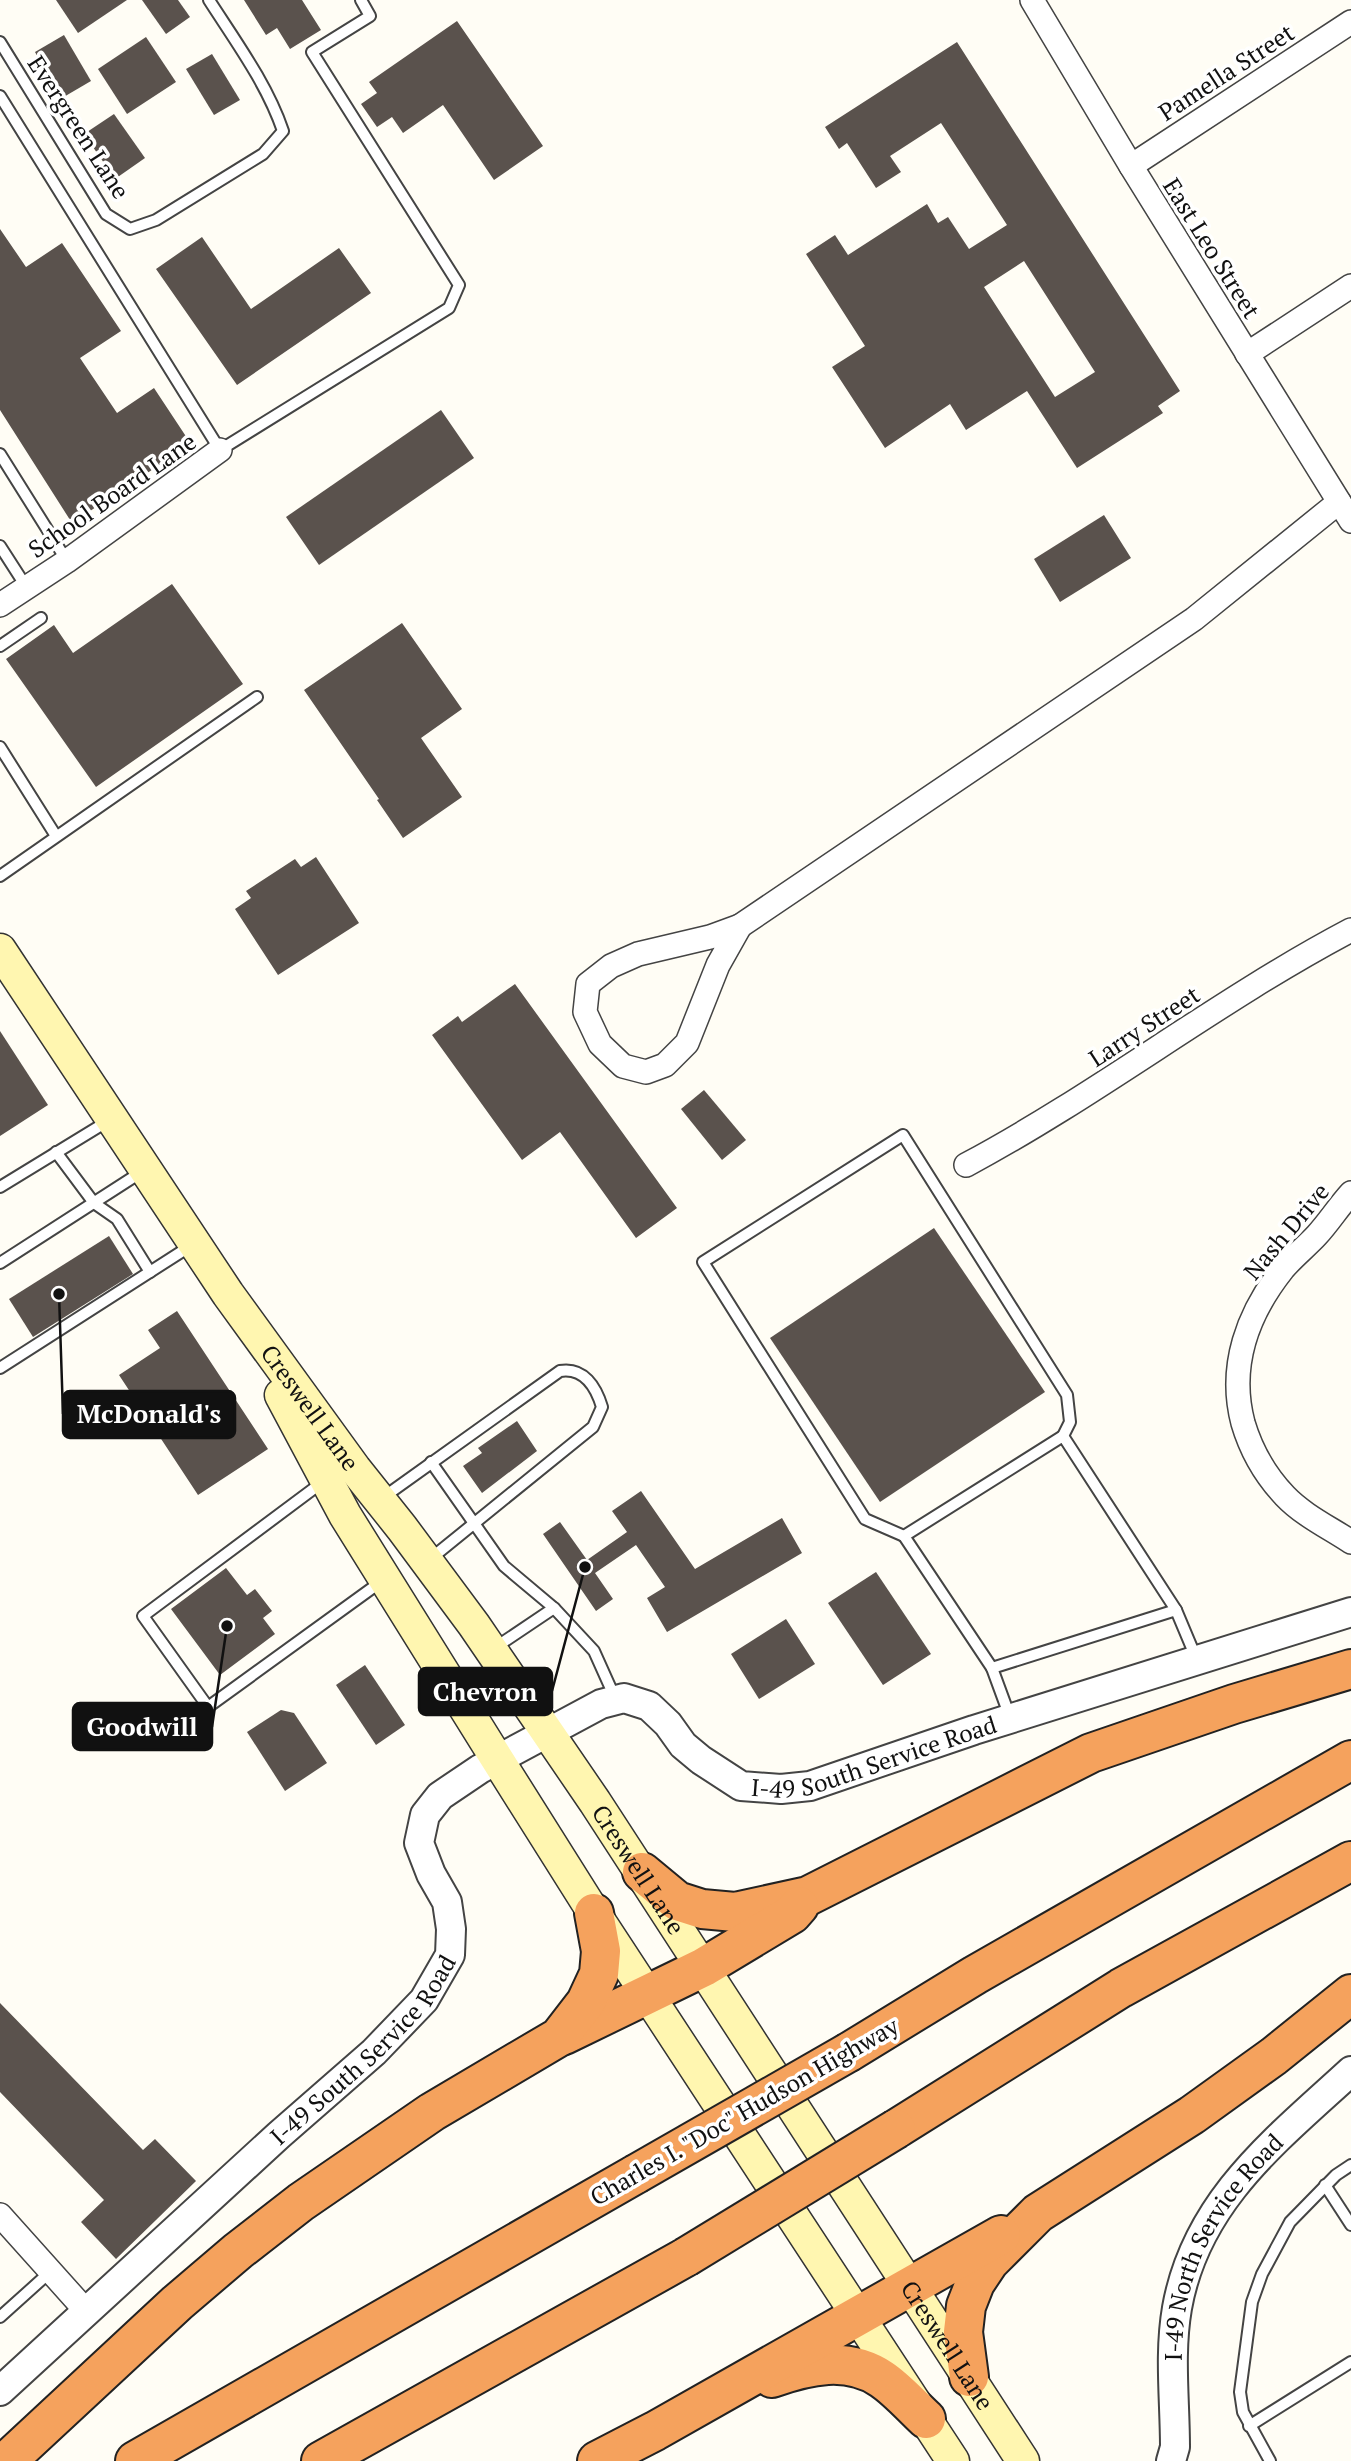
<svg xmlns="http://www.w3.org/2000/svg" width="1351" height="2461" viewBox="0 0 1351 2461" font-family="'PT Serif',serif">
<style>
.building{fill:#5a524d;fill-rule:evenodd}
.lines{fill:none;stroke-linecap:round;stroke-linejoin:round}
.service-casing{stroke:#444;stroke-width:14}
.minor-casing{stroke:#444;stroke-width:26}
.tertiary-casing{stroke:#444;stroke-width:32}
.secondary-casing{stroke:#333;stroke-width:35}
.motorway-casing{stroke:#222;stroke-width:42}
.service{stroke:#fff;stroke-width:10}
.minor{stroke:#fff;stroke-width:23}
.tertiary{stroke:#fff;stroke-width:28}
.secondary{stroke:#fff6b0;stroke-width:32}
.motorway{stroke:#f5a25d;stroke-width:38}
.motorway-bridge-casing{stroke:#222;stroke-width:42;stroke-linecap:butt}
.motorway-bridge{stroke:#f5a25d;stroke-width:38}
.labels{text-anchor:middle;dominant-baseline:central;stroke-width:7;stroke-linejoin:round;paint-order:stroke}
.street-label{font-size:24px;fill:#111;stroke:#fff}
.leader{fill:none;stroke:#111;stroke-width:2.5}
.callout-dot{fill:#111;stroke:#fff;stroke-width:2.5}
.callout{fill:#111;stroke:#111;stroke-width:2.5}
.callout-label{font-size:26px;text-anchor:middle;font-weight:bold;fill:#fff}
</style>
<rect width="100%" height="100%" fill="#fffdf5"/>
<!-- building -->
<g class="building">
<polygon points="56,0 127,0 78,33"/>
<polygon points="142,0 178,0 190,17 166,34"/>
<polygon points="244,0 302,0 321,30 290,49 277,28 266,35"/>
<polygon points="457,21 543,146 494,180 443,105 403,133 392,117 377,127 361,104 377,93 369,82"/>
<polygon points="64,35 91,81 62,98 35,52"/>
<polygon points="146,37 176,82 127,114 98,69"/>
<path d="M957,42L1180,391L1158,406L1163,413L1077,468L1027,391L966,430L950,404L885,448L832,367L865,346L806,254L835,235L848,255L927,204L938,223L948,217L969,249L1007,225L941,123L890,156L901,172L876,188L847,143L839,149L825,127ZM1024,261L1095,372L1055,397L984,287Z"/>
<polygon points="212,54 240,100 214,115 186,69"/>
<polygon points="114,114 145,158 115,179 84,134"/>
<polygon points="0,229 26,267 62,243 121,331 80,358 117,413 154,388 191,444 72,523 0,410"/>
<polygon points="202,237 251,309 339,248 371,293 237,385 156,269"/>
<polygon points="441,410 474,458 319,565 286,517"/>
<polygon points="1104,515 1131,558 1060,602 1034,559"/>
<polygon points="172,584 243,684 96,787 6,659 54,625 73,653"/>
<polygon points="402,623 462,709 421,738 462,797 403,838 377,800 379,799 304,690"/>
<polygon points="316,857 359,923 278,975 235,909 251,898 246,891 295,859 301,867"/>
<polygon points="515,984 677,1208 636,1238 560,1132 522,1160 432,1035 458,1016 462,1022"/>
<polygon points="0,1031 48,1105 0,1136"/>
<polygon points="704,1090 746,1140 722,1160 681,1109"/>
<polygon points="934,1228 1045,1392 880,1502 770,1338"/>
<polygon points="109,1236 133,1274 33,1337 9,1299"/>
<polygon points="177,1311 268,1449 198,1495 119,1375 160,1348 148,1330"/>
<polygon points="517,1421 537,1451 482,1493 463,1466 482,1453 478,1448"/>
<polygon points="641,1491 695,1569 782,1518 802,1553 667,1632 647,1598 665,1587 636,1545 595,1573 613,1599 596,1611 543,1534 560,1522 587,1560 627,1532 612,1511"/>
<polygon points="226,1568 247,1595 255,1589 272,1611 263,1618 275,1634 220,1675 171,1609"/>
<polygon points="876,1572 931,1654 883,1685 828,1603"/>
<polygon points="786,1619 815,1664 759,1699 731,1654"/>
<polygon points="365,1665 405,1725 376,1745 336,1685"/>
<polygon points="281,1710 294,1713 327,1763 285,1791 247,1732"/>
<polygon points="0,2003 143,2150 155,2139 196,2181 116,2259 81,2222 104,2200 0,2092"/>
</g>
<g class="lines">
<defs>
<g id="service">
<path d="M0,42L106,214L130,229L156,220L263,154L283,131C267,84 236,42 209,0"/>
<polyline points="0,96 220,450 449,308 459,285 312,52 370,16 361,0"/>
<polyline points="0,454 67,561"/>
<polyline points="0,546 27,588"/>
<polyline points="0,646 41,618"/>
<polyline points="0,747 56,836"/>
<polyline points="0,876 257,697"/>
<polyline points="56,1152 94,1203 117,1219 150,1272"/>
<polyline points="0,1187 108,1121"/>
<polyline points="0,1263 143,1171"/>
<polyline points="0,1368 192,1245"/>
<polyline points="431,1462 504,1566 554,1608 594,1651 616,1700"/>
<polyline points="324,1481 143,1616 208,1707 382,1581"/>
<path d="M381,1499L560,1371C584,1367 596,1387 602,1407L593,1427L429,1560"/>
<polyline points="904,1536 865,1519 703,1262 903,1135 1067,1395 1070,1422 1063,1436"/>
<polyline points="493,1649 554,1608"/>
<polyline points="992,1668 904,1536 1063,1436 1176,1610"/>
<polyline points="1010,1717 992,1668 1176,1610 1197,1660"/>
<polyline points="1325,2185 1351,2225"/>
<polyline points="0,2317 50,2272"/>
<polyline points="1249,2426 1351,2362"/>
<polyline points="1270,2461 1243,2412 1240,2392 1252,2302 1262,2274 1290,2222 1336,2175 1351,2165"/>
</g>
<g id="minor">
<polyline points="1032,0 1131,166 1351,521"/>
<polyline points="1131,166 1351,22"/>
<polyline points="1247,354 1351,286"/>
<polyline points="0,605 67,561 220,450"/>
<polyline points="740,926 1194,619 1339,502"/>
<polygon points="740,926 718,965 687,1043 665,1065 646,1072 623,1066 600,1044 585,1012 588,984 611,966 638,954 710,937"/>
<path d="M966,1165C1099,1094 1218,1000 1351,930"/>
<path d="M1351,1193C1339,1206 1329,1222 1317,1235C1307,1246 1293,1257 1283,1269C1248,1313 1228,1366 1243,1423C1251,1450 1266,1476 1285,1496C1303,1515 1330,1528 1351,1542"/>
<polyline points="0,2215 87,2312"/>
</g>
<g id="tertiary">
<path id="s1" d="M0,2391L279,2135L374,2052L424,2000L450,1955L451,1929L447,1902L431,1874L419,1843L425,1815L440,1796L480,1769L547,1733L601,1704L624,1698L649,1706L668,1724L683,1745L701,1760L741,1786L781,1789L810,1786L974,1730L1351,1612"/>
<path id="s2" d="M1171,2461L1175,2447C1175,2401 1169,2354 1177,2308C1196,2201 1276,2140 1351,2071"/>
</g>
<g id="secondary">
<path id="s3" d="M0,950L228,1294L355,1469L402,1528L474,1625L595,1802L1023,2461"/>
<polyline points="281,1395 345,1515 497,1759 594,1913 953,2461"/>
</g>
<g id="motorway">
<polyline points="642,1872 677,1901 702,1909 735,1912 808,1896 1091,1753 1234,1704 1351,1669"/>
<polyline points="564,2035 704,1967 792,1914 799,1906"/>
<polyline points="849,2052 975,1975 1351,1760"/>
<polyline points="896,2129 1121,1988 1351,1861"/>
<polyline points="969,2377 963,2332 966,2306 975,2283 989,2262 1038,2213 1192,2115 1274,2056 1351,1994"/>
<path d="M772,2378C808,2365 848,2356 882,2379C897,2389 912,2406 926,2419"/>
<polyline points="7,2461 177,2303 238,2251 301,2202 432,2112 559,2037 586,2002 599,1974 601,1951 594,1913"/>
<polyline points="135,2461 636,2174"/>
<polyline points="321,2461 686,2257"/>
<polyline points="597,2461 655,2431 1001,2235"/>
</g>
</defs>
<!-- service casing -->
<use href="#service" class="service-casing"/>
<!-- minor casing -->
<use href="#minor" class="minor-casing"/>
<!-- tertiary casing -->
<use href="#tertiary" class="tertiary-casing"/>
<!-- secondary casing -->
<use href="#secondary" class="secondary-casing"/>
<!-- motorway casing -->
<use href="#motorway" class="motorway-casing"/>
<!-- service -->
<use href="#service" class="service"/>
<!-- minor -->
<use href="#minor" class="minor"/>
<!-- tertiary -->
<use href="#tertiary" class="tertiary"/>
<!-- secondary -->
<use href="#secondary" class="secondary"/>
<!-- motorway -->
<use href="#motorway" class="motorway"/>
<defs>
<g id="motorway-bridge">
<polyline points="636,2174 849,2052"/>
<polyline points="686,2257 896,2129"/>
</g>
</defs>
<!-- motorway-bridge casing -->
<use href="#motorway-bridge" class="motorway-bridge-casing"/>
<!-- motorway-bridge -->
<use href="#motorway-bridge" class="motorway-bridge"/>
</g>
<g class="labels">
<!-- street labels -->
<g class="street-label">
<text transform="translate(1226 72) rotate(-33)">Pamella Street</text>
<text transform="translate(79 127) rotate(57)">Evergreen Lane</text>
<text transform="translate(1212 248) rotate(58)">East Leo Street</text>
<text transform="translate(112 495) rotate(-35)">School Board Lane</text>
<text transform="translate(1144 1026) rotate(-33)">Larry Street</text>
<text transform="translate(1286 1231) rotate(-50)">Nash Drive</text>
<text stroke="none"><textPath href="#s3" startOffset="553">Creswell Lane</textPath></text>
<text stroke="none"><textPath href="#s1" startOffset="1297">I-49 South Service Road</textPath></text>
<text stroke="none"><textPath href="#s3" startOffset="1120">Creswell Lane</textPath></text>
<text stroke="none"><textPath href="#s1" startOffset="499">I-49 South Service Road</textPath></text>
<text transform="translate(744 2111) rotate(-30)">Charles I. "Doc" Hudson Highway</text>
<text stroke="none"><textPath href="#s2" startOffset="228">I-49 North Service Road</textPath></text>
<text stroke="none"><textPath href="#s3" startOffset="1687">Creswell Lane</textPath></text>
</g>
</g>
<!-- callouts -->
<path class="leader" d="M59 1294L63 1414M585 1567L552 1691M227 1626L212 1727"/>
<g class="callout-dot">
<circle cx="59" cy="1294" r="7"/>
<circle cx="585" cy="1567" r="7"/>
<circle cx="227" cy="1626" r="7"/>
</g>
<g class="callout">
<rect x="63" y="1391" width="172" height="47" rx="7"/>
<rect x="419" y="1668" width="133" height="47" rx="7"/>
<rect x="73" y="1703" width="139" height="47" rx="7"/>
</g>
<g class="callout-label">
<text x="149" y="1423">McDonald's</text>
<text x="485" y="1701">Chevron</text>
<text x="142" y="1736">Goodwill</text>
</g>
</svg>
